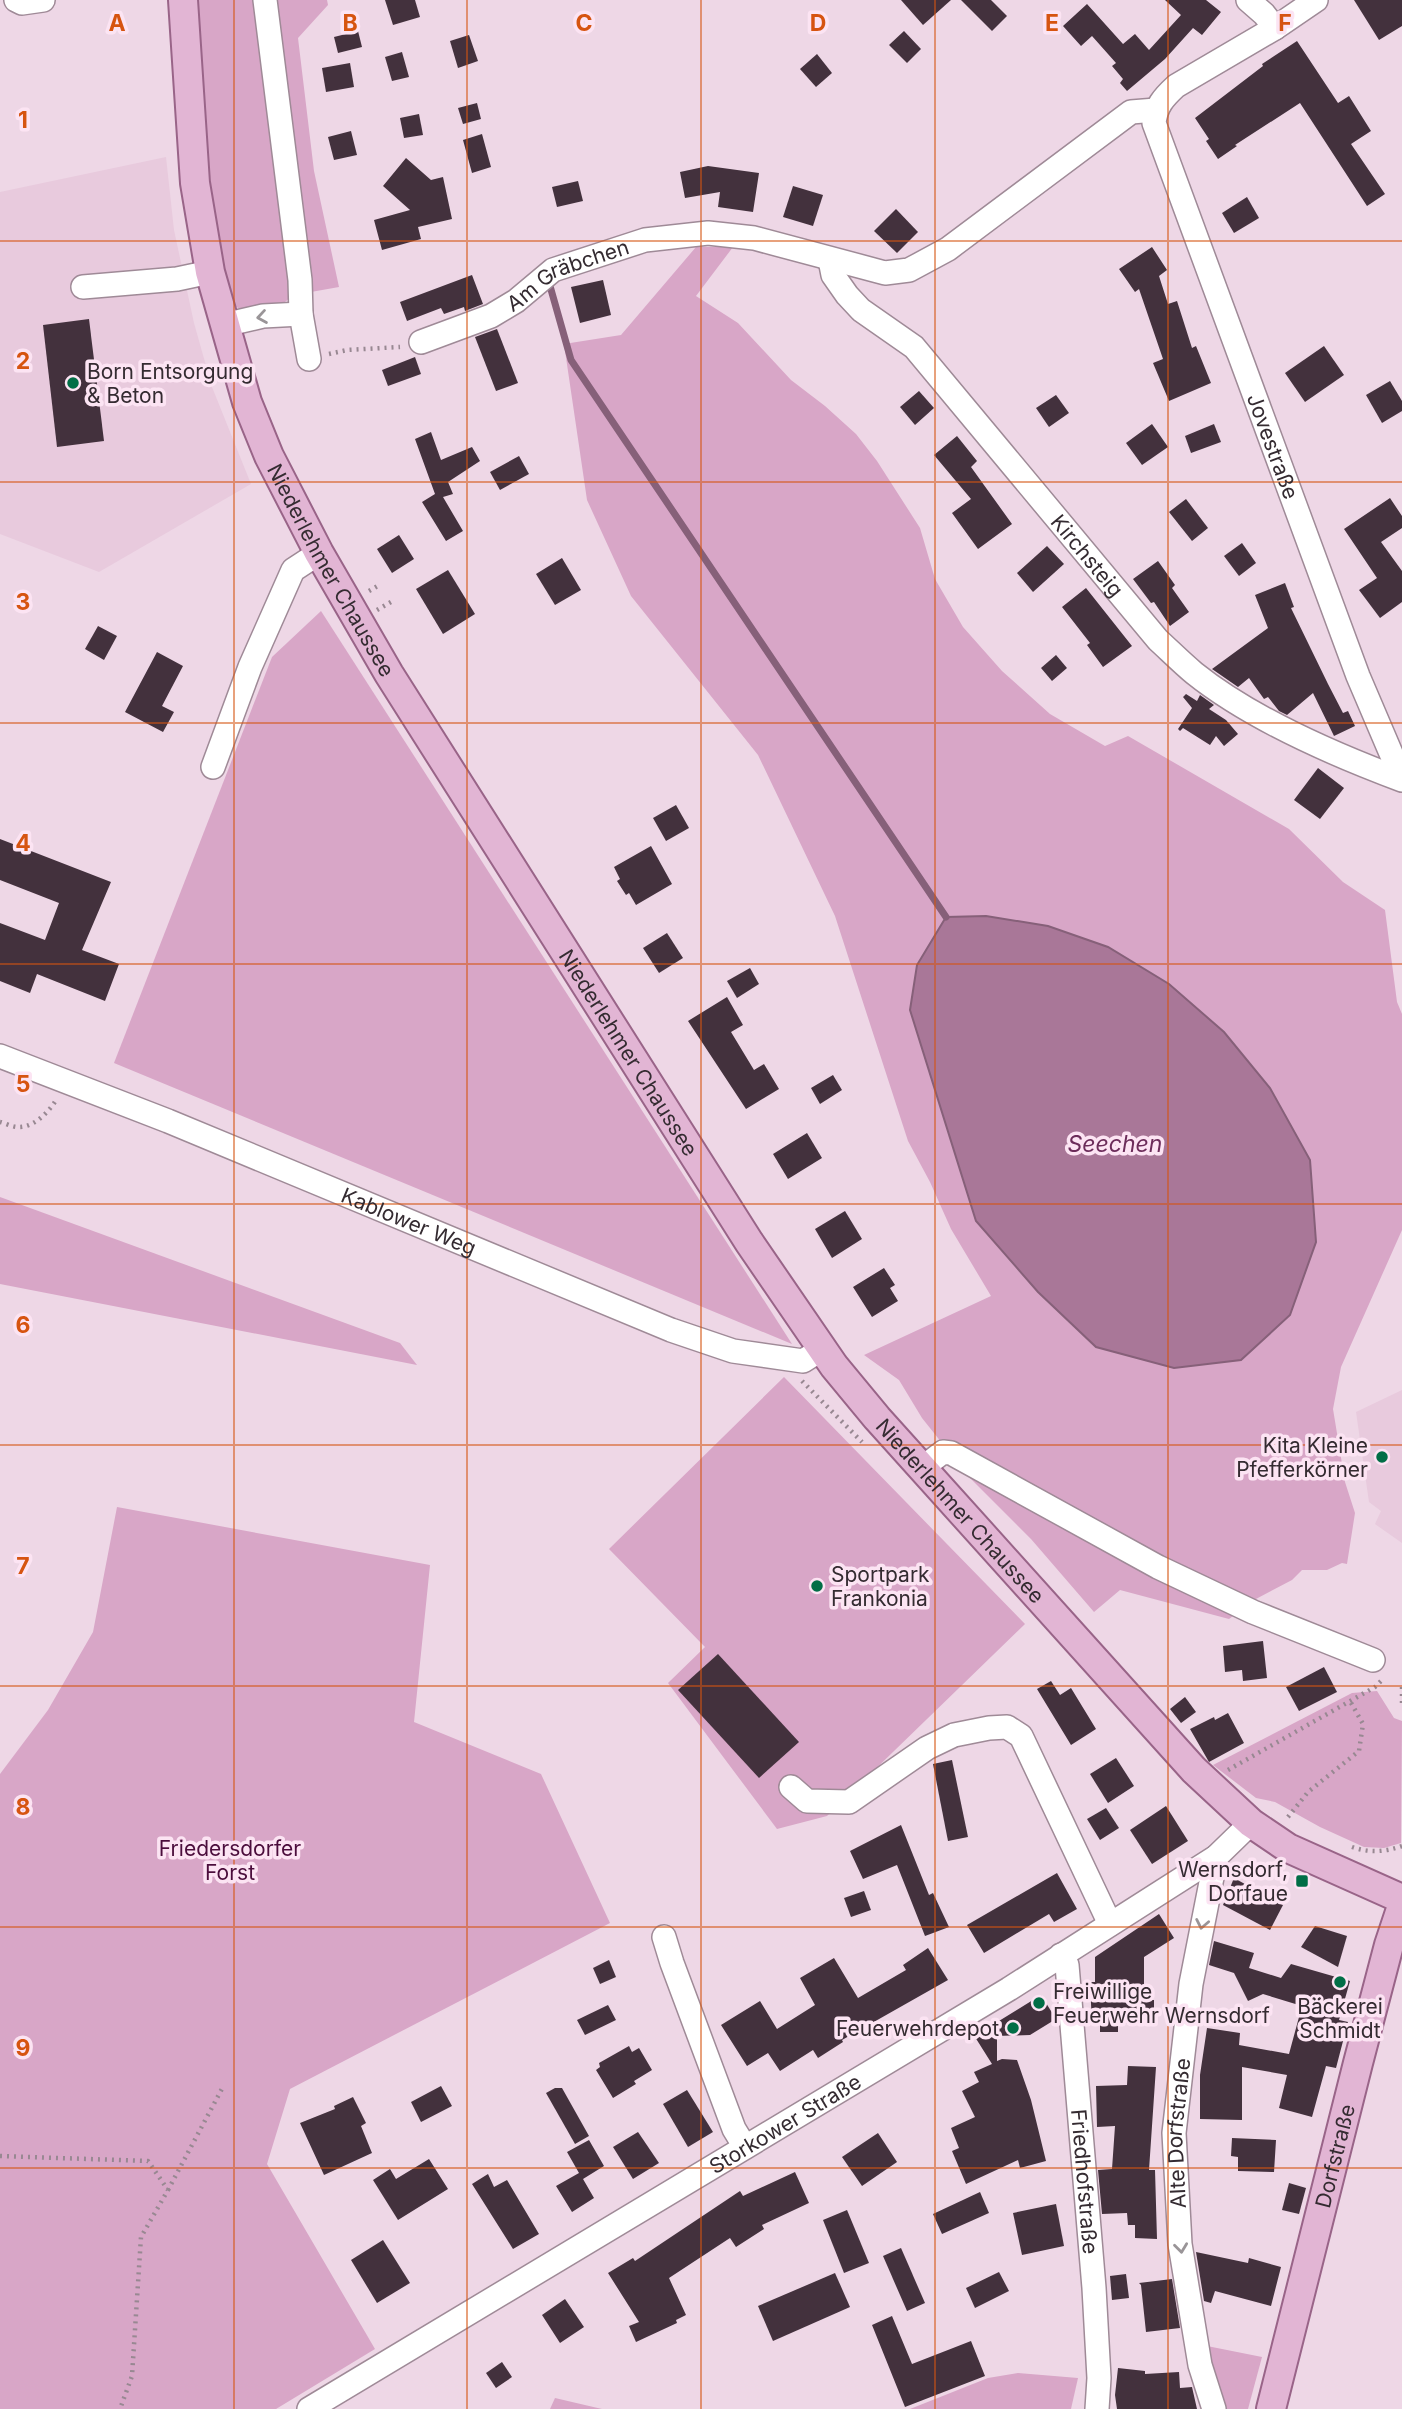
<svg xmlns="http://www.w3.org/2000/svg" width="1402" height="2409" viewBox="0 0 1402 2409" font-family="Inter,sans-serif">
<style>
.built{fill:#e8cadd}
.green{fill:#d8a6c7;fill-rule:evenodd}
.water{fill:#a97798;stroke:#866079;stroke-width:2}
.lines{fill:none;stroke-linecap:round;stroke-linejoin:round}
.stream{stroke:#866079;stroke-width:7}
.building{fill:#43313d}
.minor-casing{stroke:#9f8a97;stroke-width:26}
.major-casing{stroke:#996488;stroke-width:32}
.path{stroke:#988892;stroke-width:4.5;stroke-dasharray:2 5;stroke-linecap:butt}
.minor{stroke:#fff;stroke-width:23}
.major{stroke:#e2b5d4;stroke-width:28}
.oneway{stroke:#9a9598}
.grid{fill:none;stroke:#d65410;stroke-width:2;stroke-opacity:0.55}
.poi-dot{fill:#016e46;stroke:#fce4f3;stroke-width:2.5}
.labels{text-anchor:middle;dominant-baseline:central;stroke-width:7;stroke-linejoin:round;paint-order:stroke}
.street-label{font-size:21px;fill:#342b31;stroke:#fce4f3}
.poi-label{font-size:21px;fill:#342b31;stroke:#fce4f3;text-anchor:start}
.park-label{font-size:21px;fill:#4b0d3c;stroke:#fce4f3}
.water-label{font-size:23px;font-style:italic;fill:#6c2c5a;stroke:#fce4f3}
.grid-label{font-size:23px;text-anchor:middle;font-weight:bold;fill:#d65410;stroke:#fce4f3;stroke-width:7;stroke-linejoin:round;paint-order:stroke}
</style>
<rect width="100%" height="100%" fill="#eed7e6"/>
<!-- built -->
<g class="built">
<polygon points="166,157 174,230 194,323 212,387 251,484 99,572 0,534 0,192"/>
<polygon points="1402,1390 1402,1543 1375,1524 1381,1511 1369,1502 1356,1412"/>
</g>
<!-- green -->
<g class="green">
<polygon points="195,0 327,0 328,5 298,38 314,171 339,287 294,295 277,308 245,312 228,302 217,259"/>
<path d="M696,247H733L696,296L738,323L791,380L825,406L856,434L877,461L920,528L935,579L963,627L1002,671L1050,714L1105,746L1128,736L1289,829L1343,882L1385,910L1397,1002L1402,1014V1230L1341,1367L1333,1409L1345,1482L1355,1513L1347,1564L1342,1563L1327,1570H1302L1292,1580L1254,1600L1229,1619L1120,1590L1094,1612L1031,1539L969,1477L922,1418L899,1380L864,1355L991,1296L951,1229L930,1182L908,1141L835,916L758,755L631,596L587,500L564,344L621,335ZM986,916L1048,926L1108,947L1169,984L1224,1032L1270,1088L1310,1160L1316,1242L1290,1315L1241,1360L1174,1368Z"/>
<polygon points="321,611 792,1344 114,1063 272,657"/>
<polygon points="0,1197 400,1343 417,1365 0,1284"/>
<polygon points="784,1377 1025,1624 827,1816 777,1829 668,1683 705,1647 609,1549"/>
<polygon points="117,1507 430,1565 414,1722 541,1774 610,1923 290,2089 267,2164 375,2349 276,2409 0,2409 0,1774 48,1710 93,1632"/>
<polygon points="1377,1691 1394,1718 1402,1721 1401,1843 1384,1848 1364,1847 1320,1827 1275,1802 1256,1798 1213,1765 1352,1693"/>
<polygon points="1202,2345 1262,2357 1248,2409 1220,2409"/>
<polygon points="1018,2373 1078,2378 1071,2409 910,2409 988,2378"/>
<polygon points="555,2398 602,2409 550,2409"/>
</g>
<!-- water -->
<polygon class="water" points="986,916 1048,926 1108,947 1169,984 1224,1032 1270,1088 1310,1160 1316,1242 1290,1315 1241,1360 1174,1368 1096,1347 1038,1292 976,1221 910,1010 917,965 946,917"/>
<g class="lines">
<!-- stream -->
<polyline class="stream" points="550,286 571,360 946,917"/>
</g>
<!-- building -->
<g class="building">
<polygon points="385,0 415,0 420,17 393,25"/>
<polygon points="901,0 951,0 923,25"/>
<polygon points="961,0 991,0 1007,16 992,31"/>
<polygon points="1165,0 1206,0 1221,12 1202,35 1193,28 1165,59 1127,91 1120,83 1123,79 1112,66 1116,63 1092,36 1081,46 1063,26 1087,4 1123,44 1135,34 1149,50 1181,15"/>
<polygon points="1354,0 1402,0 1402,26 1379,40"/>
<polygon points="358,31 362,47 338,53 334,37"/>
<polygon points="904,31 921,49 907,63 889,45"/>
<polygon points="469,35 478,61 458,68 450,41"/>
<polygon points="1297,41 1338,103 1349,96 1371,131 1351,144 1385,194 1367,206 1300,103 1235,145 1237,146 1218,159 1206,141 1209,139 1195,118 1263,66 1262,64"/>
<polygon points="402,52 409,77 392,81 385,57"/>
<polygon points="817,54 832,73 816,87 800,69"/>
<polygon points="350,63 354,87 326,92 322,68"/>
<polygon points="477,103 481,119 463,124 458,108"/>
<polygon points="419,114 423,135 404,138 400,118"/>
<polygon points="351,131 357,155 334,160 328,137"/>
<polygon points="482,134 491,167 472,173 463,140"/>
<polygon points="406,158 431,180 443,177 452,219 418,227 421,239 382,250 374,220 410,210 383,186"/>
<polygon points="708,166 759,173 753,212 718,207 720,192 685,198 680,172"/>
<polygon points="578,181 583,201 557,207 552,187"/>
<polygon points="793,186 823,195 813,226 783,217"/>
<polygon points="1247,197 1259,218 1234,233 1222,213"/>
<polygon points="896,209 918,232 897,253 874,231"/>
<polygon points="1152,247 1167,270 1159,276 1168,304 1177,301 1192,348 1196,346 1211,383 1169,401 1153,363 1163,359 1139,289 1135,292 1119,269"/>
<polygon points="472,275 483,304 465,311 464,307 444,314 441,308 407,321 400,302"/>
<polygon points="603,280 611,315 580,323 571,287"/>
<polygon points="89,319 104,441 57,447 43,325"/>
<polygon points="497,329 518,383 496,391 475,337"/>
<polygon points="1324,346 1344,375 1305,402 1285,373"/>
<polygon points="415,357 421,374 388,386 382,370"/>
<polygon points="1390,381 1402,401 1402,411 1382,423 1366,395"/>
<polygon points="919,391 934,408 915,425 900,407"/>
<polygon points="1056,395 1069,413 1049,427 1036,408"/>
<polygon points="1152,424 1168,447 1142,465 1126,443"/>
<polygon points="1214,424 1221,442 1191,453 1185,436"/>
<polygon points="431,432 441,460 472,447 480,461 448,482 453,494 443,497 463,531 446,541 422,502 435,494 415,439"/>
<polygon points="957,436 977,461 971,467 1012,524 978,549 952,513 971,499 934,455"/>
<polygon points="519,456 529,474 500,490 490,472"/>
<polygon points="1390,498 1402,516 1402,528 1381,542 1402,571 1402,602 1380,618 1359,590 1377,578 1344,529"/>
<polygon points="1186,499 1208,528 1192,541 1169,512"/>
<polygon points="399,535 414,559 392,573 377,549"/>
<polygon points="1242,543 1256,563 1239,576 1224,556"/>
<polygon points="1047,546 1064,564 1033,592 1017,573"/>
<polygon points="562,558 581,590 555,605 536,574"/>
<polygon points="1158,561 1175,585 1172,588 1189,612 1170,626 1154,602 1151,603 1133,579"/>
<polygon points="448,570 475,614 443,634 416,589"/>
<polygon points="1285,583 1294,607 1291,608 1328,684 1343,713 1348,711 1355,726 1334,736 1313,693 1287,715 1279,711 1268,697 1264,699 1249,678 1238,687 1212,669 1268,628 1255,595"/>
<polygon points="1086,588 1132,646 1103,667 1087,645 1090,643 1062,607"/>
<polygon points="98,626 117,636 104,660 85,649"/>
<polygon points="157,652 183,666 162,706 174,712 163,732 125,712"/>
<polygon points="1056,655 1067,668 1052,681 1041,668"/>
<polygon points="1186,694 1197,701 1200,695 1214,705 1209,709 1226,720 1238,734 1224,746 1216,736 1210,745 1183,728 1180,731 1178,729 1192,708 1183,697"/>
<polygon points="1318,768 1344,788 1320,819 1294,800"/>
<polygon points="676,805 689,828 666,841 653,818"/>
<polygon points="0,839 111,882 82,950 119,964 105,1001 37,974 30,993 0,981 0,923 45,940 59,903 0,880"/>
<polygon points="651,846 672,884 636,905 629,893 626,895 617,881 620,879 614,867"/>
<polygon points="667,933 683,958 659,973 643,948"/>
<polygon points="750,968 759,984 737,998 727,981"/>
<polygon points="727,997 743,1025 731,1032 754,1070 764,1064 779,1089 746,1109 688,1021"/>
<polygon points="833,1075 842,1090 820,1104 811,1088"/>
<polygon points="807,1133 822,1158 788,1179 773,1154"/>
<polygon points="845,1211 862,1239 832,1258 815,1229"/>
<polygon points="884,1268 895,1285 890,1288 898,1301 872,1317 853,1287"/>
<polygon points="1263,1641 1267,1678 1243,1681 1242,1670 1225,1672 1223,1646"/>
<polygon points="718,1654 799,1742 759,1778 678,1690"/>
<polygon points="1324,1667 1337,1692 1299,1711 1286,1687"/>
<polygon points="1051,1681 1060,1695 1071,1688 1096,1729 1071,1745 1037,1689"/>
<polygon points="1185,1697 1196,1712 1181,1723 1170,1709"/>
<polygon points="1228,1713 1244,1743 1209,1762 1190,1729 1214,1717 1215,1720"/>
<polygon points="1116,1758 1134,1786 1108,1803 1090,1774"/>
<polygon points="952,1760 968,1837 948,1841 933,1764"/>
<polygon points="1166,1806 1188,1841 1152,1864 1130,1830"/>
<polygon points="1106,1808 1119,1828 1100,1840 1087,1819"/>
<polygon points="901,1825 929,1895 933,1893 949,1927 925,1936 897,1865 863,1879 850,1851"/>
<polygon points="1057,1873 1077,1909 1054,1922 1049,1914 984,1953 967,1925"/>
<polygon points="1234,1878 1283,1905 1270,1930 1223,1905"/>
<polygon points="864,1891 871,1910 851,1917 844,1898"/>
<polygon points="1159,1914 1174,1938 1144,1957 1144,2000 1154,2000 1154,2024 1118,2024 1118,2032 1100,2032 1100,2024 1092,2025 1090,1982 1095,1982 1095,1957"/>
<polygon points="1315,1926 1347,1936 1338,1967 1301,1947"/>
<polygon points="1214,1941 1254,1953 1249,1968 1281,1978 1291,1964 1350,1981 1339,2020 1348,2022 1336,2068 1326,2066 1312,2117 1279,2108 1287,2075 1242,2067 1242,2120 1200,2119 1200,2075 1207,2028 1240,2033 1239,2045 1289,2054 1302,2006 1263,1994 1248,2001 1234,1973 1209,1965"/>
<polygon points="928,1948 948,1980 842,2040 843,2042 818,2058 813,2050 780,2071 768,2053 747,2066 721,2025 760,2001 777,2029 815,2005 800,1978 834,1958 858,1998 906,1970 903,1965"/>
<polygon points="609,1960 616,1977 600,1984 593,1968"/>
<polygon points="1041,1995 1056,2019 1030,2035 997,2036 997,2061 1002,2059 1017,2060 1031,2100 1046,2161 1020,2168 1018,2160 966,2184 952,2151 959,2148 951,2128 975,2117 962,2091 979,2082 974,2072 992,2064 975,2037 973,2037"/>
<polygon points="608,2005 616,2020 585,2035 577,2020"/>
<polygon points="629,2046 632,2052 639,2048 652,2070 634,2081 636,2084 613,2098 596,2070 600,2067 599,2063"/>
<polygon points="1128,2066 1156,2067 1149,2170 1155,2170 1157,2239 1135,2238 1135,2225 1128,2225 1127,2213 1102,2214 1098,2170 1112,2169 1115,2126 1097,2127 1096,2086 1127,2085"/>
<polygon points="441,2086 452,2106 421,2122 411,2102"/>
<polygon points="555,2088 562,2088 589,2136 575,2144 546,2093"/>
<polygon points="687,2090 713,2132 688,2147 663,2104"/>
<polygon points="353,2097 366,2123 361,2126 372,2153 324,2175 300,2123 335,2109 334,2106"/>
<polygon points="638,2132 659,2163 633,2179 613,2147"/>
<polygon points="878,2133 897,2162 862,2186 842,2157"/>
<polygon points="1232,2138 1276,2140 1274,2172 1238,2171 1238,2157 1231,2156"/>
<polygon points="589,2140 604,2166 583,2179 594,2198 572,2212 556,2186 579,2173 567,2152"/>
<polygon points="429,2159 448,2189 398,2220 373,2180 390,2169 396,2179"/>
<polygon points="795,2172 809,2203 762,2225 764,2229 736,2247 730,2238 669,2278 686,2315 676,2320 677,2323 636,2342 629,2326 639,2322 608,2273 633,2258 635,2261 740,2191 743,2196"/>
<polygon points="488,2174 494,2187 507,2180 539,2234 513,2249 472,2184"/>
<polygon points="1289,2183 1306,2188 1299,2214 1282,2210"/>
<polygon points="980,2192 989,2213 942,2234 933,2214"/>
<polygon points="1056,2204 1064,2246 1022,2255 1013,2213"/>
<polygon points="847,2210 869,2263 844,2273 823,2220"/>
<polygon points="383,2240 410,2283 377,2303 351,2260"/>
<polygon points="901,2248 925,2303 907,2311 883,2256"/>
<polygon points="1196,2252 1248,2263 1249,2258 1281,2267 1271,2306 1215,2291 1211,2303 1204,2301"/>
<polygon points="999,2272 1009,2291 975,2308 966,2288"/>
<polygon points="835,2273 850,2307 773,2341 758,2306"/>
<polygon points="1126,2274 1129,2298 1112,2300 1110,2276"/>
<polygon points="1172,2279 1180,2328 1146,2332 1141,2285 1139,2283"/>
<polygon points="565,2299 584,2327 560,2343 542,2315"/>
<polygon points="892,2316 912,2364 971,2341 985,2376 905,2407 872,2325"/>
<polygon points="502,2362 512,2377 496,2388 486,2373"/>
<polygon points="1118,2368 1145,2371 1145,2374 1179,2372 1180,2388 1192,2387 1197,2409 1117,2409 1115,2395"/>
</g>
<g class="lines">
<defs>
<g id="minor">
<polyline points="16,0 22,3 43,0"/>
<polyline points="265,0 300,280 301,314 309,359"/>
<polyline points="1248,0 1264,14 1275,28"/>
<path id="s1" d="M1316,0L1275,28L1176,86C1163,98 1156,106 1154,123L1358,676L1402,779"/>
<path id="s2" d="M830,260L833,275L847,295L861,310L914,347L1158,640C1170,651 1182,663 1194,673C1250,718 1335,755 1402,780"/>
<polyline points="83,287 177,279 210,272"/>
<polyline points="224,325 263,316 301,314"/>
<path id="s3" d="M421,342L491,316L516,301L553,270L645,240L708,233L754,238L885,273L909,270L948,249L1131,112L1156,110"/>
<polyline points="213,767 250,667 293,570 319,553"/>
<path id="s4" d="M0,1056L168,1121L671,1330L733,1351L803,1361L822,1349"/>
<polyline points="921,1469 943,1452 951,1453 1158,1567 1253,1612 1373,1660"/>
<polyline points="791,1787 807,1801 849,1802 927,1748 954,1735 989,1728 1007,1727 1021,1736 1110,1924"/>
<polyline points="664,1937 672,1963 734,2129 745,2147"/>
<path id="s5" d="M1061,1955L1067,1965L1094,2288L1099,2378L1097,2409"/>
<path id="s6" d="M309,2409L1009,1989L1216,1857L1251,1823"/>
<path id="s7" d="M1214,2409L1200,2365L1180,2244L1174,2133L1191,1984L1216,1857"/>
</g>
<g id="major">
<path id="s8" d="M183,0L195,183L210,272L247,402L269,456L319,553L389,674L749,1242L834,1366L877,1418L1194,1770L1251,1823L1288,1848L1402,1899"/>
<path id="s9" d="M1271,2409L1358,2063L1389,1945L1402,1906"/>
</g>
</defs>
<!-- minor casing -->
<use href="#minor" class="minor-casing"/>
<!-- major casing -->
<use href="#major" class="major-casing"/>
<!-- path -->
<g class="path">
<polyline points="329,354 347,350 400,347"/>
<polyline points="369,591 381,584"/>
<polyline points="377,610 391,602"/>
<path d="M0,1122C5,1123 12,1127 18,1127C33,1128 49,1112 56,1100"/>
<polyline points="802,1381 862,1442"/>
<polyline points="1402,1687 1402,1704"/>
<polyline points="1228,1770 1375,1687 1381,1681"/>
<polyline points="1288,1817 1308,1792 1359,1751 1363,1724 1350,1701"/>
<path d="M1352,1847C1369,1853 1385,1852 1402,1846"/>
<polyline points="0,2156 148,2161 168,2190 141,2237 132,2376 120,2409"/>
<polyline points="168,2190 224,2085"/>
</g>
<!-- minor -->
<use href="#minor" class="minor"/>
<!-- major -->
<use href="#major" class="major"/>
</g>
<!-- one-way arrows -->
<defs><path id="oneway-chevron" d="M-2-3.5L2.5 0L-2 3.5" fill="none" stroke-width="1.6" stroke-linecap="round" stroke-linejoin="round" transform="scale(1.75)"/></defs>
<g class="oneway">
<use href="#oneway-chevron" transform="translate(262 317) rotate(171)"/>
<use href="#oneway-chevron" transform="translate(1202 1924) rotate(101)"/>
<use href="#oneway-chevron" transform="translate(1181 2248) rotate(83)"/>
</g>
<!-- grid -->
<path class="grid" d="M234,0V2409M467,0V2409M701,0V2409M935,0V2409M1168,0V2409M0,241H1402M0,482H1402M0,723H1402M0,964H1402M0,1204H1402M0,1445H1402M0,1686H1402M0,1927H1402M0,2168H1402"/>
<!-- markers -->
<g class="poi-dot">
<circle cx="73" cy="383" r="7"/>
<circle cx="1382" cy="1457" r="7"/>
<circle cx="817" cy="1586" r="7"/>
<rect x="1295" y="1874" width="14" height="14" rx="3.5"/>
<circle cx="1340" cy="1982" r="7"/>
<circle cx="1039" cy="2003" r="7"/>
<circle cx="1013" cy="2028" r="7"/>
</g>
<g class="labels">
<!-- street labels -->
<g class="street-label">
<text stroke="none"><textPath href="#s3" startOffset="163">Am Gräbchen</textPath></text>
<text stroke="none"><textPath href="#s1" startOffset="553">Jovestraße</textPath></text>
<text stroke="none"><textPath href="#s2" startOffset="396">Kirchsteig</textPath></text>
<text stroke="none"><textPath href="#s8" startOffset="597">Niederlehmer Chaussee</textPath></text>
<text stroke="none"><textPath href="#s8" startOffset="1164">Niederlehmer Chaussee</textPath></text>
<text stroke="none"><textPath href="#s4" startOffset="441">Kablower Weg</textPath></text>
<text stroke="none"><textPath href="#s8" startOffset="1731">Niederlehmer Chaussee</textPath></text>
<text stroke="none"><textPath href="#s6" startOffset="555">Storkower Straße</textPath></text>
<text stroke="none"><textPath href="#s7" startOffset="280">Alte Dorfstraße</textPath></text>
<text stroke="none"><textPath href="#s9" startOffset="261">Dorfstraße</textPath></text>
<text stroke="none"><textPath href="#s5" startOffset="229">Friedhofstraße</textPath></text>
</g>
<!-- poi labels -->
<g class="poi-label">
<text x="87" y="371">Born Entsorgung<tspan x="87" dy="24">&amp; Beton</tspan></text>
<text x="1368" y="1445" text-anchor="end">Kita Kleine<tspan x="1368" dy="24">Pfefferkörner</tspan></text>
<text x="831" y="1574">Sportpark<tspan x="831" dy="24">Frankonia</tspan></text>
<text x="1288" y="1869" text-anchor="end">Wernsdorf,<tspan x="1288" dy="24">Dorfaue</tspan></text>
<text x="1053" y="1991">Freiwillige<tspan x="1053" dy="24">Feuerwehr Wernsdorf</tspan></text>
<text x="1340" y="2006" text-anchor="middle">Bäckerei<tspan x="1340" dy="24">Schmidt</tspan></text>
<text x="999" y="2028" text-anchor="end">Feuerwehrdepot</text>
</g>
<!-- park labels -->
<g class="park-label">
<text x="230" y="1848">Friedersdorfer<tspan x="230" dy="24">Forst</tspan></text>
</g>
<!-- water labels -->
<g class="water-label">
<text x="1115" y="1144">Seechen</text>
</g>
</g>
<g class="grid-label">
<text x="117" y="31">A</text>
<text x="350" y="31">B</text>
<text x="584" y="31">C</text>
<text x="818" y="31">D</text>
<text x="1052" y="31">E</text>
<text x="1285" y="31">F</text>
<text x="23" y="128">1</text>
<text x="23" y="369">2</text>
<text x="23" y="610">3</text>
<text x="23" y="851">4</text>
<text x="23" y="1092">5</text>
<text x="23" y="1333">6</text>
<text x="23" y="1574">7</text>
<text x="23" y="1815">8</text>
<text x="23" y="2056">9</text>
</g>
</svg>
